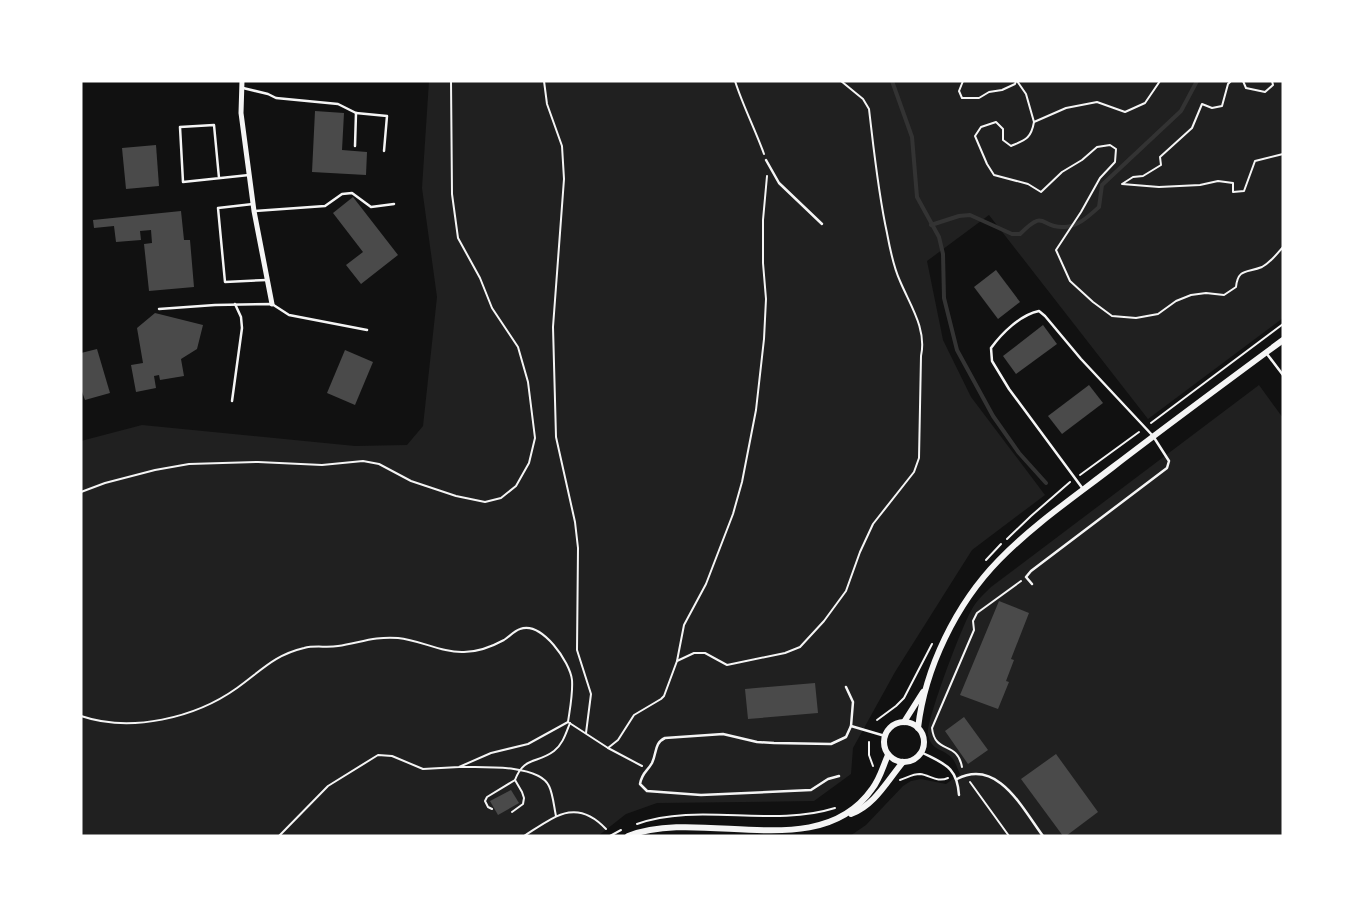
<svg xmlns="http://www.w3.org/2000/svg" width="1364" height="917" viewBox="0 0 1364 917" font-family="Arial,sans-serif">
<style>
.green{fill:#202020}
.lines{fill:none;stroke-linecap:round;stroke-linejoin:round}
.stream{stroke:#333;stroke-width:4}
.building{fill:#4a4a4a}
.path{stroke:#f5f5f5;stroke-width:2}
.service{stroke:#f5f5f5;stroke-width:2.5}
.minor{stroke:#f5f5f5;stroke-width:5}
.tertiary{stroke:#f5f5f5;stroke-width:6}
</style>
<rect width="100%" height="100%" fill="#111"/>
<!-- green -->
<g class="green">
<polygon points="429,81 1283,81 1283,318 1148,419 989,215 927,261 943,340 971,397 1045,495 972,550 895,672 853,748 851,774 814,801 657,803 626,814 598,836 81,836 81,441 142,425 355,446 407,445 423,426 437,297 422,188"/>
<path d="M1259,385L1283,418V836H850L866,825L903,786L911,781L921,779L946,784L960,774C957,768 956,762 951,757C942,748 931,751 928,734C926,721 962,626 971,611C975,602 984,594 991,587Z"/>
</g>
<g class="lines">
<!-- stream -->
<g class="stream">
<polyline points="892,81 912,137 917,197 939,237 943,254 944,298 957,350 993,416 1019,453 1046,483"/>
<path d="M931,225L959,216L970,215L1012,234H1020C1047,207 1039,229 1065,227C1079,226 1090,215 1099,207L1102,185L1181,111L1197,81"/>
</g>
</g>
<!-- building -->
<g class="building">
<polygon points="315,111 344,113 342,150 367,152 366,175 312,172"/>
<polygon points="156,145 159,186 126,189 122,148"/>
<polygon points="353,197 398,255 361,284 346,265 363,252 333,213"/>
<polygon points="181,211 184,240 190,240 194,287 149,291 144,244 152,243 151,230 140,231 141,240 116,242 114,226 94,228 93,220"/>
<polygon points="996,270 1020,302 998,319 974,287"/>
<polygon points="155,313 203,325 197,349 181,359 184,376 160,380 159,375 154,376 156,388 136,392 131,365 143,363 137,328"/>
<polygon points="1043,325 1057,344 1016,374 1003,356"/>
<polygon points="97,349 110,393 85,400 81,389 81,353"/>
<polygon points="345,350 373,362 355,405 327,393"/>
<polygon points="1089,385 1103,403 1062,434 1048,416"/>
<polygon points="999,601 1029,613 1011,659 1014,660 1006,681 1009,682 998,709 960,695"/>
<polygon points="815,683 818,713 748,719 745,689"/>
<polygon points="964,717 988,750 968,764 945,731"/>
<polygon points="1056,754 1098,812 1066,836 1063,836 1021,779"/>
<polygon points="511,790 519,803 498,815 490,801"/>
</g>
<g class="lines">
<!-- path -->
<g class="path">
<polyline points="544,81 547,104 562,146 564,179 553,327 556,437 575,522 578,548 577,650 591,694 586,733"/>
<path d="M735,81C743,106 755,129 764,154"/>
<polyline points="963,81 959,91 962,98 979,98 989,92 1002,90 1015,84 1016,81"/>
<polyline points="1017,81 1026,94 1034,122"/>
<path d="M1160,81L1145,103L1125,112L1097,102L1066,108L1034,122C1031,139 1025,140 1011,146L1003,140V129L996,122L981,127L975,136L987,164L994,175L1028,184L1041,192L1062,172L1082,160L1097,147L1110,145L1116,149L1115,162L1100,178L1081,212L1056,250L1070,281L1093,302L1112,316L1136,318L1158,314L1176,301L1191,295L1206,293L1224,295L1236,287C1238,268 1247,273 1262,267C1271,262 1276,255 1283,247"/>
<polyline points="1231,81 1228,84 1222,106 1212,108 1202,104 1192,128 1160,157 1161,165 1143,176 1133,177 1122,184 1159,187 1200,185 1218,181 1233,183 1233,192 1244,191 1255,161 1283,154"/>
<polyline points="1243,81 1246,88 1265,92 1273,85 1272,81"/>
<polyline points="1151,423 1283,324"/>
<polyline points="1080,475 1139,432"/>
<polyline points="81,492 105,483 155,470 189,464 258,462 322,465 363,461 379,464 411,481 456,496 485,502 501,498 516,486 529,463 535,438 528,382 518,347 492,308 480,278 458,238 452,194 451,81"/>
<polyline points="1007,539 1031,516 1070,482"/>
<polyline points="986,560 1001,544"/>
<path d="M677,661L694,653H705L727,665L785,653L800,647L824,621L846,591L860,552L873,524L914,472L919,458L921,356C927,329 910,305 900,281C893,266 890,249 887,233C878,192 874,151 869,109L863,99L841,81"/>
<path d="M81,716C131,733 195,718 237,688C261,671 274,655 304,648C315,645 327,648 338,646C359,643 375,636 398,638C420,640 442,653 464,652C477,652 493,646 504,640C509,637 514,631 520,629C542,621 570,662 572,680C573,694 570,708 568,722"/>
<polyline points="877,720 896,706 904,698 932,644"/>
<polyline points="568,722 608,748 642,766"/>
<polyline points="869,742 869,755 873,766"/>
<polyline points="608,748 618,740 634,715 661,699 664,696 677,661 684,625 706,584 733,514 742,482 756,410 764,339 766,299 763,263 763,220 767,176"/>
<path d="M460,767C481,767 539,764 549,786C553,794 554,807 556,816"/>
<path d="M962,767C957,740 935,755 932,728L974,630L973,621L977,613L1021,581"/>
<path d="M515,780C524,756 537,764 554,751C563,744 566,733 570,723"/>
<path d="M900,780C907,778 912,774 920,774C930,775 937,783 948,778"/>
<polyline points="970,782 1009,836"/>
<polyline points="492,809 488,807 485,801 487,797 515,780 522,792 524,798 523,804 512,812"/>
<path d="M637,824C698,802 771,828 835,808"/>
<polyline points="279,836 328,786 378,755 392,756 423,769 459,767 491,753 528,744 568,722"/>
<path d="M524,836C554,817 576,797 606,829"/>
<polyline points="610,836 621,830"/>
</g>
<!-- service -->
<g class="service">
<polyline points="243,88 268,94 276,98 338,104 356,113 387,116 384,151"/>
<polyline points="355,146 356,113"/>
<polyline points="766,160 779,183 822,224"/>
<polyline points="219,178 214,125 180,127 183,182 249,175"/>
<polyline points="253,204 218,208 225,282 267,280"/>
<polyline points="255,211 325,206 342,194 352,193 371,207 394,204"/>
<polyline points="159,309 215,305 272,304 289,315 367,330"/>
<polyline points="1267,354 1283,375"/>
<polyline points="232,401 242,328 241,317 235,304"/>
<path d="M1032,584L1026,577L1031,571L1167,468L1169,461L1153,436L1081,359L1045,316L1039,311C1020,315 1002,333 991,348L992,361L1009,389L1083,489"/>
<polyline points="851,726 885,736"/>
<path d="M921,752C944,764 957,766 959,795"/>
<path d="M839,776L828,779L811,790L701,795L647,791L640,784C642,772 647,772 652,763C657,753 654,743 665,738L723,734L757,742L774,743L831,744L846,737L851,726L853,702L846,687"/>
<path d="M957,779C998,758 1022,808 1043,836"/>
</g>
<!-- minor -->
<polyline class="minor" points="242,81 241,113 254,211 272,304"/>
<!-- tertiary -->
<g class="tertiary">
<polyline points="904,722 923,692"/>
<circle cx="904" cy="742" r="20"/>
<path d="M918,728C925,668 956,604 999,560C1033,525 1074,497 1113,467C1169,424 1226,382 1283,340"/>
<path d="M851,814C875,805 887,781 903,762"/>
<path d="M628,836C703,807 819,865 872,789C880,779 883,766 888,755"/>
</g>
</g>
<!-- border -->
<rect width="1364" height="917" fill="none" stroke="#ffffff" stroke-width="165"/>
</svg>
